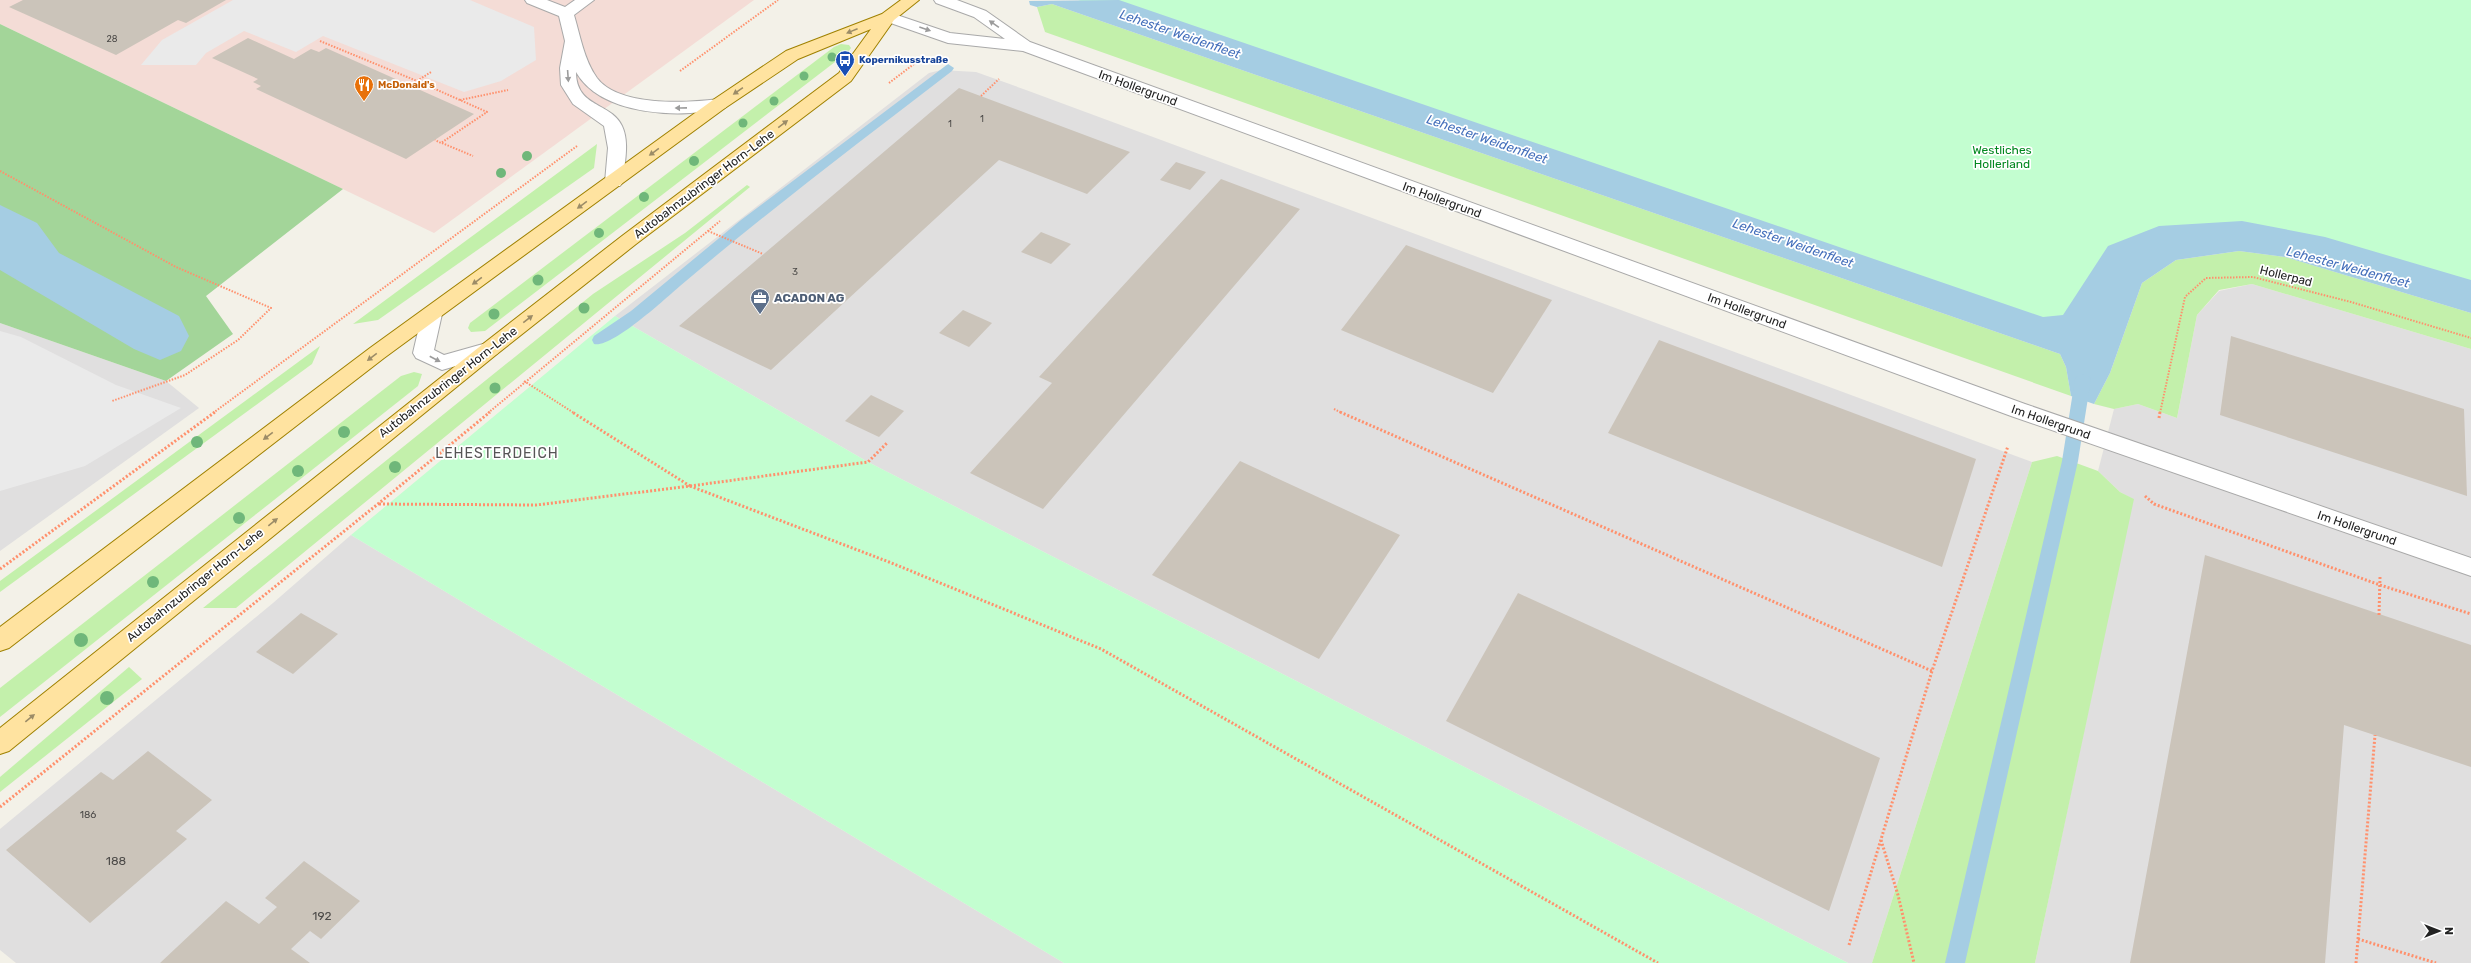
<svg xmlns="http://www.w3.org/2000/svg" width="2471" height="963" viewBox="0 0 2471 963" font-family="Rubik,sans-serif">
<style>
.residential{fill:#e0dfdf}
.commercial{fill:#f4dcd6}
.grass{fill:#c3f0ab}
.forest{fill:#a3d599}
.park{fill:#c3fed0}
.parking{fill:#eaeaea}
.water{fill:#a5cde3}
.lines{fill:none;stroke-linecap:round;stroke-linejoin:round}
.stream{fill:#a5cde3;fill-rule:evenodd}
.building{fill:#cbc4ba}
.minor-casing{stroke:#a9a9a9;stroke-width:2}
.major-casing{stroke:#9f8100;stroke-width:2}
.path-far1{stroke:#ff906c;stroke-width:2;stroke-dasharray:1.5 1.5;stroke-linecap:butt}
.path{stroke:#ff906c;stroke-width:3;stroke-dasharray:2 2;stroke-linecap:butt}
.minor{fill:#fff;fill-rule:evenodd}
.major{fill:#ffe3a0;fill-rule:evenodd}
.tree{fill:#6fb77a}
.oneway{fill:#9c9c9c}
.oneway2{fill:#9c8c67}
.labels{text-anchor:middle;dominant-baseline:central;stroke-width:3.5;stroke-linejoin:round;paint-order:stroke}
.far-number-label{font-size:9px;fill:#4c4a48}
.far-transit-label{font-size:10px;font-weight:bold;fill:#164399;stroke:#fff;text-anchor:start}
.far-food-label{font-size:10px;font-weight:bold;fill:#c56008;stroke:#fff;text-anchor:start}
.number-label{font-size:10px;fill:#4c4a48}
.street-label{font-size:12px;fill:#222;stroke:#fff}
.park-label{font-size:12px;fill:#038820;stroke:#fff}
.service-label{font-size:12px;font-weight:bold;fill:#4e5e75;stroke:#fff;text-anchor:start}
.near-number-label{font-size:12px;fill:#4c4a48}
.water-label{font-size:13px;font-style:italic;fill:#446fbb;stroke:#fff}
.quarter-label{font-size:14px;letter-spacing:1px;fill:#555;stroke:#fff}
</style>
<rect width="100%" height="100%" fill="#f3f1e8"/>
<!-- residential -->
<g class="residential">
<polygon points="941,70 976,72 1026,90 2032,462 1872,963 1848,963 868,462 615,316 929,73"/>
<polygon points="2252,284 2471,349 2471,963 2035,963 2133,499 2120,492 2098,471 2114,409 2138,404 2177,418 2197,315 2219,291"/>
<polygon points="0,323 166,381 199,408 0,551"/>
<polygon points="351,535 1064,963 16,963 0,950 0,829 273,603"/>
</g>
<!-- commercial -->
<polygon class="commercial" points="0,0 754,0 434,233 0,24"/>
<!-- grass -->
<g class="grass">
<polygon points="1052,4 2060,354 2066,367 2071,396 1045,32 1037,7"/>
<polygon points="841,44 849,45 851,48 848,52 485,331 471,332 468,328 470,323 834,47"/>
<polygon points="597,144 594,168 378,320 353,324"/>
<polygon points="747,185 750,187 236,608 203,608 593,294 685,233"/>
<polygon points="2239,251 2285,257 2471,313 2471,349 2252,284 2219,290 2197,315 2177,418 2138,404 2114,409 2094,404 2110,373 2142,283 2176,260"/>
<polygon points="320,346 312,364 0,592 0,581"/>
<polygon points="414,372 422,374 418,386 0,717 0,688 401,376"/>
<polygon points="2057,456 2098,471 2120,492 2134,499 2035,963 1872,963 2032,462"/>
<polygon points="129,667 142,679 0,792 0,777"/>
</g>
<!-- forest -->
<polygon class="forest" points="0,24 343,189 206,296 233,334 166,381 0,323"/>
<!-- park -->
<g class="park">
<polygon points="1078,0 2471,0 2471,298 2255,237 2174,241 2073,347"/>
<polygon points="615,316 868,462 1848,963 1064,963 351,535"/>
</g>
<!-- parking -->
<g class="parking">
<polygon points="233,0 470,0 534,27 536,60 501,81 464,92 323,36 296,52 244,31 206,53 196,65 141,65 162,40"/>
<polygon points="0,331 21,337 116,385 181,408 85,466 0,491"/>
</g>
<!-- water -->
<g class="water">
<polygon points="1119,0 2043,317 2063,315 2108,246 2159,226 2242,221 2325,237 2471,280 2471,313 2285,257 2239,251 2176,260 2142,283 2110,373 2094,404 2071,396 2066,367 2060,354 1052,4 1037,7 1030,5 1029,1"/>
<polygon points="0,205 37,223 59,253 179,316 189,336 181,351 160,360 134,349 0,270"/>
</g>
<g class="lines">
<!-- stream -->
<g class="stream">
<path d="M948,64L954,68L952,71C861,141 768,211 680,286C665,299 611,349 594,344L592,340L594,336L631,311L741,220Z"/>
<polygon points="2083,374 2088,375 2091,379 2078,461 1965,963 1945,963 2062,461 2075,379 2078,375"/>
</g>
</g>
<!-- building -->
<g class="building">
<polygon points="23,0 226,0 186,23 178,20 116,55 9,7"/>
<polygon points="248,38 294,59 311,49 319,52 326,48 474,114 406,159 256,89 261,86 253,82 258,79 212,58"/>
<polygon points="959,88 1130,152 1087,194 999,160 771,370 679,326"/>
<polygon points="1176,162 1206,172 1190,190 1160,180"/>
<polygon points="1221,179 1300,209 1043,509 970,473 1052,383 1039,377"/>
<polygon points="1041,232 1071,244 1051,264 1021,252"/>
<polygon points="1406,245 1552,300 1493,393 1341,330"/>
<polygon points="963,310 992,323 969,347 939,333"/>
<polygon points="2231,336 2464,409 2467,496 2220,415"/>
<polygon points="1659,340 1976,459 1942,567 1608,433"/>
<polygon points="871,395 904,411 879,437 845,421"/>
<polygon points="1240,461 1400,535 1319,659 1152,575"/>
<polygon points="2205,555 2471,645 2471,767 2344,725 2325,963 2130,963"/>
<polygon points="1518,593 1880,758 1829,911 1446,721"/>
<polygon points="301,613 338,634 293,674 256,652"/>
<polygon points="148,751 212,800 176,831 187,839 90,923 6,850 101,772 113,780"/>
<polygon points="304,861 360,901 321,939 310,931 291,949 310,963 160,963 226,901 259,924 277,907 265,898"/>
</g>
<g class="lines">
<defs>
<g id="minor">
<path d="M525,0H547L565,7L575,0H594L574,15C580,35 584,60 597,78C619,107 687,103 719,99L725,100L728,104L725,108C681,119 601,116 576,72C576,108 611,102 622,126C630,143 624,164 623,182L620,186H608L605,182L608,148L604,126L573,104L561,85L560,68L565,41L559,16L527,3Z"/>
<polygon points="934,0 957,0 986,11 1030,42 2025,404 2471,558 2471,576 2011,416 1023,51 948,43 882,20 880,17 888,12 950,33 1005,39 974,17 936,3"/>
<polygon points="432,307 439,309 442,314 434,350 444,355 490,342 497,344 500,349 497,354 442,370 416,358 413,353 422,314 425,309"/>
</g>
<polygon id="major" points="901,0 919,0 894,20 851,81 636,244 497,354 9,751 0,754 0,728 483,344 622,236 839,73 871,29 798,59 725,108 384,358 9,648 0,651 0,627 370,348 713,100 786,51 882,14"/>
</defs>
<!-- minor casing -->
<use href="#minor" class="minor-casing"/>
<!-- major casing -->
<use href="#major" class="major-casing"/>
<!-- path-far1 -->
<g class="path-far1">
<polyline points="320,41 417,81 431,72"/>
<polyline points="680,71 778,0"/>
<polyline points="889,83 914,64"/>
<polyline points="410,86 417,81 487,112 441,143 435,140"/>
<polyline points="981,96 999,79"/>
<polyline points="460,100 508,90"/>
<polyline points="442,143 473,156"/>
<polyline points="0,171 176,267 271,308 238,340 185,375 112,401"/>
<polyline points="708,231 763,254"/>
<polyline points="524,381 574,413"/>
<polyline points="1334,409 1342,413"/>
<polyline points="213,413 577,146"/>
<polyline points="488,413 720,221"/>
<polyline points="2160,413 2185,297 2206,278 2253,277 2351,302 2471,338"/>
</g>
<!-- path -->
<g class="path">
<polyline points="1340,412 1932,671"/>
<polyline points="2159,418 2160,412"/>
<polyline points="690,486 889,562 1101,649 1658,963"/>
<polyline points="690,486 868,462 887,443"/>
<polyline points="2145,496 2154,504 2380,585 2471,614"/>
<polyline points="379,504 536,505 690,486 572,412"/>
<polyline points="0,569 215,412"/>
<polyline points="2379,615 2380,577"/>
<polyline points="0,807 378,504 490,412"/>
<polyline points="1881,840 1898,895 1914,963"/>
<polyline points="2358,939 2436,963"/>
<polyline points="1849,945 1932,671 2008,446"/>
<polyline points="2356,963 2375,735"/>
</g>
<!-- minor -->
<use href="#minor" class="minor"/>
<!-- major -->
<use href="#major" class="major"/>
</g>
<!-- trees -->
<g class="tree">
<circle cx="832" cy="57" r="4.5"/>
<circle cx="804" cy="76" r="4.5"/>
<circle cx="774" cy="101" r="4.5"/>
<circle cx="743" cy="123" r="4.5"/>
<circle cx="527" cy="156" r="5"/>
<circle cx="694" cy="161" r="5"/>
<circle cx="501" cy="173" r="5"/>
<circle cx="644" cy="197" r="5"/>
<circle cx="599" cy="233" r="5"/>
<circle cx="538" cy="280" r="5.5"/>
<circle cx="584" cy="308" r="5.5"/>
<circle cx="494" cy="314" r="5.5"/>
<circle cx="495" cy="388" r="5.5"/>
<circle cx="344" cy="432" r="6"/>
<circle cx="197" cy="442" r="6"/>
<circle cx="395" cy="467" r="6"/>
<circle cx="298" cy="471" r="6"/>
<circle cx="239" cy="518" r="6"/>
<circle cx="153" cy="582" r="6"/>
<circle cx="81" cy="640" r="7"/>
<circle cx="107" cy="698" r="7"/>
</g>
<!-- one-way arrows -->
<defs><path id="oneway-solid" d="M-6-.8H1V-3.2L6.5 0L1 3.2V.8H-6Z"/></defs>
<g class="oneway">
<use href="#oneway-solid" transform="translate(994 24) rotate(-145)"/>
<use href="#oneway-solid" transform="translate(925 29) rotate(19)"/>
<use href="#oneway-solid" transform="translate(568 76) rotate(86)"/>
<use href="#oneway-solid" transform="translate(681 108) rotate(179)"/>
<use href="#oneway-solid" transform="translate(435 359) rotate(28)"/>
</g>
<g class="oneway2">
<use href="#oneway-solid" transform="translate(852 31) rotate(158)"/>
<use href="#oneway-solid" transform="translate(738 91) rotate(145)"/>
<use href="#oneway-solid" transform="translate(783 124) rotate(-37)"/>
<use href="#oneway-solid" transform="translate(654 152) rotate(144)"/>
<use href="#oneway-solid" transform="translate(582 205) rotate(144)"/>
<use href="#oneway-solid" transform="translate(477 281) rotate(144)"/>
<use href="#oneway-solid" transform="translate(528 319) rotate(-38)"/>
<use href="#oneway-solid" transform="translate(372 357) rotate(143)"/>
<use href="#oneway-solid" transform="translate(268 436) rotate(143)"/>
<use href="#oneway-solid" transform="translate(273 522) rotate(-39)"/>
<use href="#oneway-solid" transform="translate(30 718) rotate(-39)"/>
</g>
<!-- icons -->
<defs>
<symbol id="bus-pin" viewBox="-11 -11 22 30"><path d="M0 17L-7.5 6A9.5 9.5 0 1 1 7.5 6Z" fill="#1a4fb4" stroke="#fff"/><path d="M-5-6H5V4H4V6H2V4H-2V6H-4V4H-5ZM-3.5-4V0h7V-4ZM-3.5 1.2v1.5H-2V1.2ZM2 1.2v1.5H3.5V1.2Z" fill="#fff"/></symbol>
<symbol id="restaurant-pin" viewBox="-11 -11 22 30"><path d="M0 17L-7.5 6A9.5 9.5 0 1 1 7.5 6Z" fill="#e8710a" stroke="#fff"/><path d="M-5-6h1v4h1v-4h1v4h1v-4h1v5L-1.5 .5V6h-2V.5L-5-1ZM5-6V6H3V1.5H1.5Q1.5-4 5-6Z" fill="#fff"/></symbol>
<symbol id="office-pin" viewBox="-11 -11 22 30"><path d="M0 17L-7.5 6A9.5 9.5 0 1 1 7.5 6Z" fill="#5c6f8a" stroke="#fff"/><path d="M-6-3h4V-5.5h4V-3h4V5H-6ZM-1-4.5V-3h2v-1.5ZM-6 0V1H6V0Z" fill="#fff"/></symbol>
</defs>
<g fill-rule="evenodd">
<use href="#bus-pin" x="834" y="49" width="22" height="30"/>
<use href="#restaurant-pin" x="353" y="74" width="22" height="30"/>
<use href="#office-pin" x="749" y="287" width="22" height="30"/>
</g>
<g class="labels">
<!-- far-number labels -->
<g class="far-number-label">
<text x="112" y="39">28</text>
<text x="982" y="119">1</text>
<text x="950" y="124">1</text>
</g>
<!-- far-transit labels -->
<g class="far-transit-label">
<text x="859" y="60">Kopernikusstraße</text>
</g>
<!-- far-food labels -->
<g class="far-food-label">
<text x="378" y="85">McDonald's</text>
</g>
<!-- number labels -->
<g class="number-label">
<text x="795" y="272">3</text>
<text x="88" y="815">186</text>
</g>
<!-- street labels -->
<g class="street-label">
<text transform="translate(1138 88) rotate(20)">Im Hollergrund</text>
<text transform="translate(704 184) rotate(-37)">Autobahnzubringer Horn-Lehe</text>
<text transform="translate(1442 200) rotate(20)">Im Hollergrund</text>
<text transform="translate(2286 276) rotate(14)">Hollerpad</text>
<text transform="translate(1747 311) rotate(20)">Im Hollergrund</text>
<text transform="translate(448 382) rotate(-38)">Autobahnzubringer Horn-Lehe</text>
<text transform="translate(2051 422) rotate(19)">Im Hollergrund</text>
<text transform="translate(2357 528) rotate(19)">Im Hollergrund</text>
<text transform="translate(195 585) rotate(-39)">Autobahnzubringer Horn-Lehe</text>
</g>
<!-- park labels -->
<g class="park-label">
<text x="2002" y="150">Westliches<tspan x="2002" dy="14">Hollerland</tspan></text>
</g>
<!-- service labels -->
<g class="service-label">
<text x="774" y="298">ACADON AG</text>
</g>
<!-- near-number labels -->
<g class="near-number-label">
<text x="116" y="861">188</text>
<text x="322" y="916">192</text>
</g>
<!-- water labels -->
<g class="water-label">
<text transform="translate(1180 34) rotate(19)">Lehester Weidenfleet</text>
<text transform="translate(1487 139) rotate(19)">Lehester Weidenfleet</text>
<text transform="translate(1793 243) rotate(19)">Lehester Weidenfleet</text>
<text transform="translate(2348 267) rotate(15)">Lehester Weidenfleet</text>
</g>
<!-- quarter labels -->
<g class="quarter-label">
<text x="497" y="453">LEHESTERDEICH</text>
</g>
</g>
<!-- north arrow -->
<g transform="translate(2439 931) rotate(90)" stroke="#ffffff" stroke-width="3" paint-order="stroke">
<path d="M0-3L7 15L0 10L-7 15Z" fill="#222222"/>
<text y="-6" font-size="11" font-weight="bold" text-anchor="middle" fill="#222222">N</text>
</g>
</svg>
